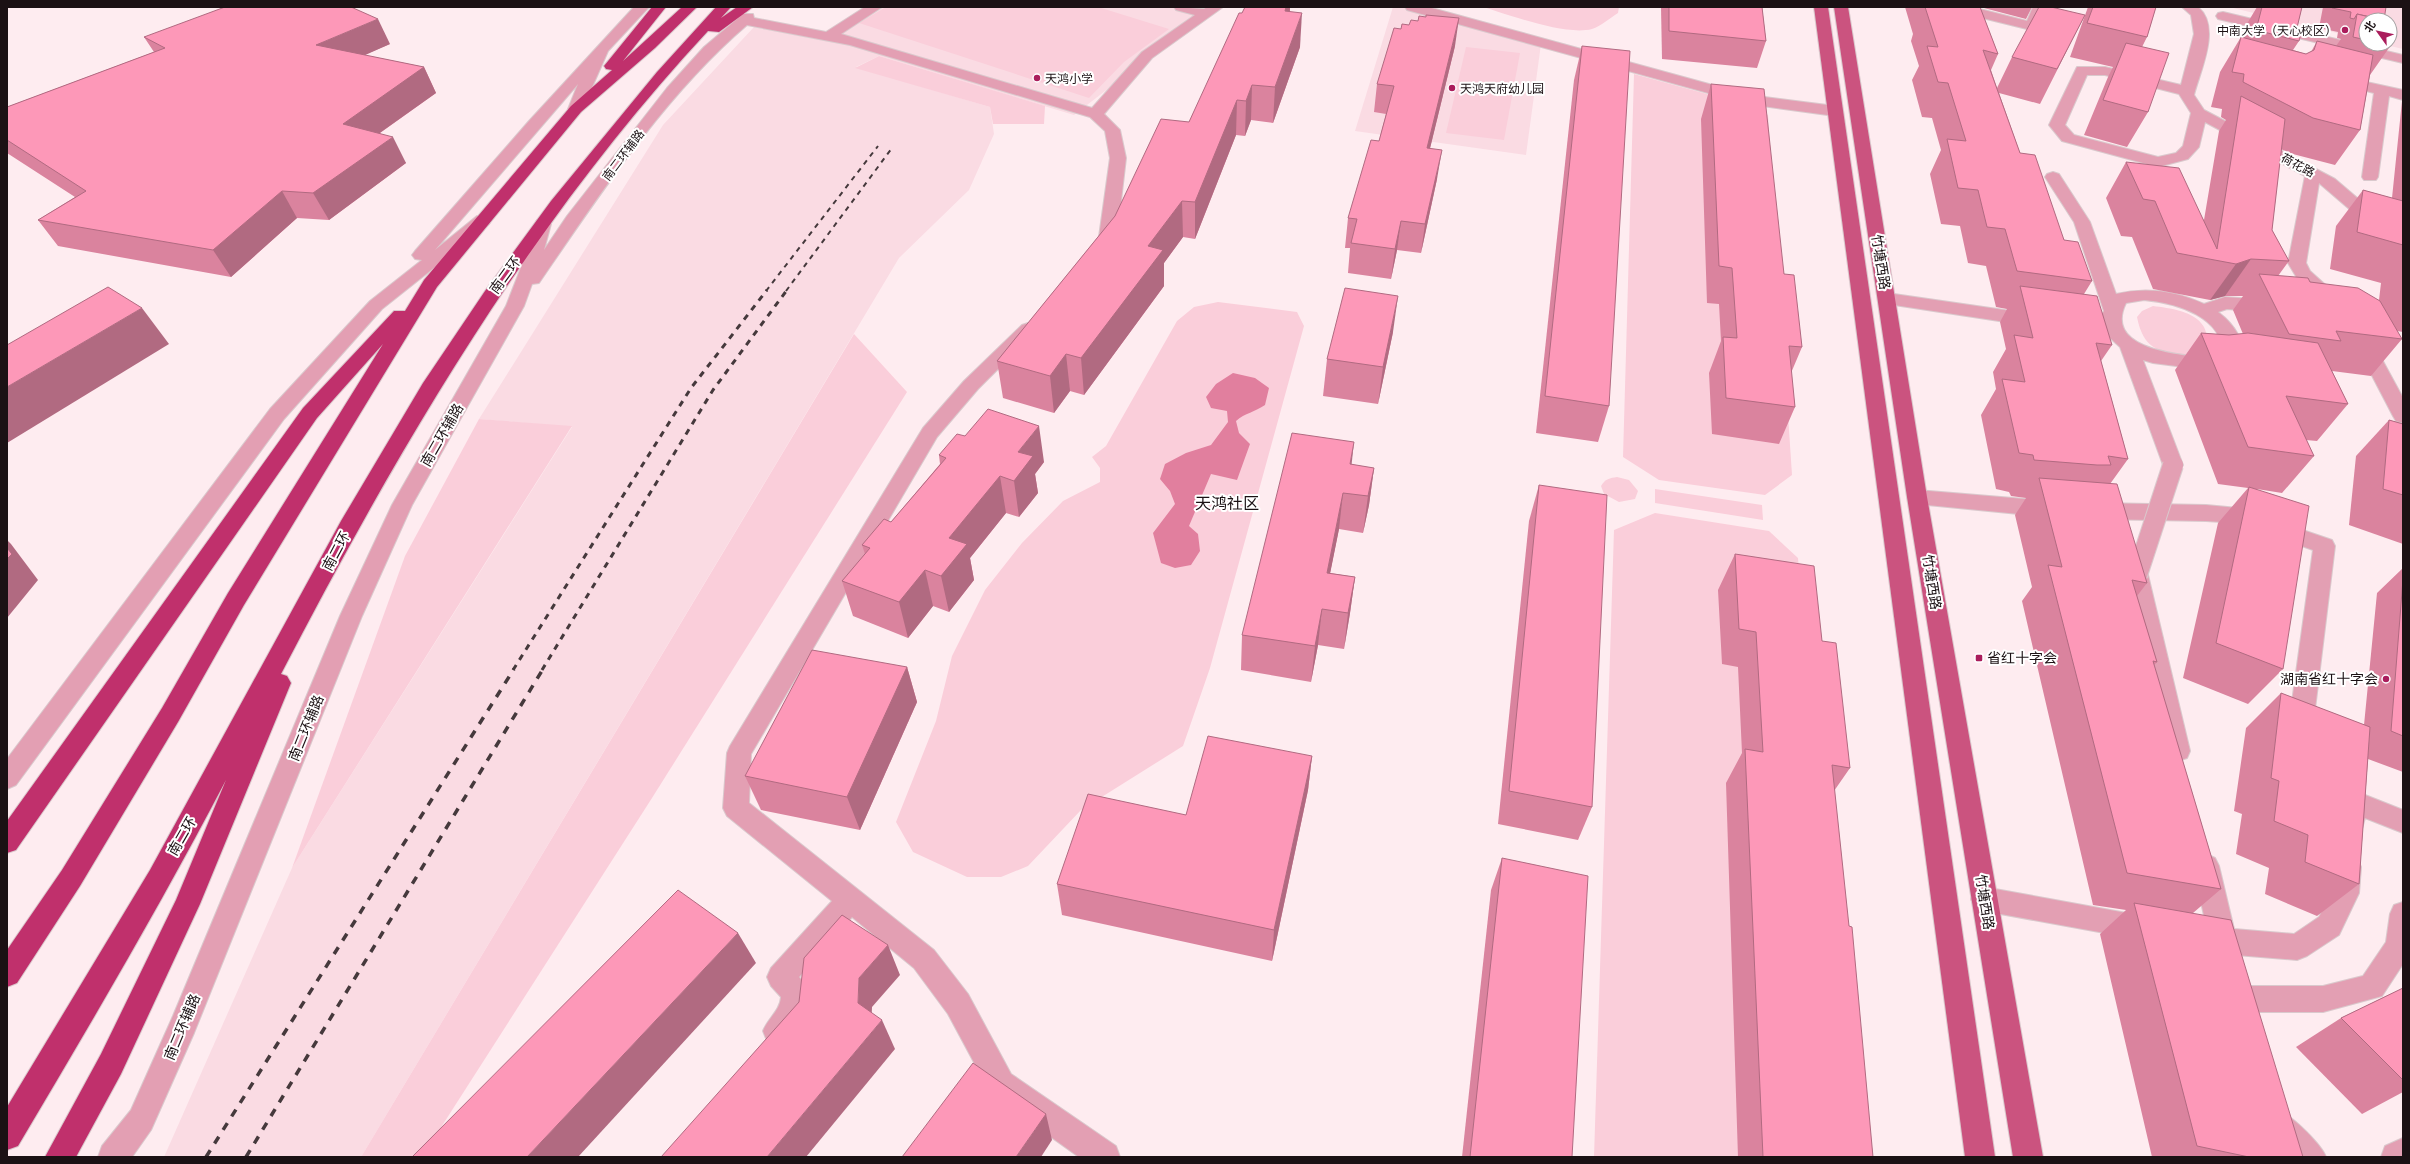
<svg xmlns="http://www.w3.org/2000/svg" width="2410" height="1164" viewBox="0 0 2410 1164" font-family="'PT Sans','Noto Sans SC',sans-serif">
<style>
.built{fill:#fadbe3}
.green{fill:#faceda}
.water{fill:#e17f9e}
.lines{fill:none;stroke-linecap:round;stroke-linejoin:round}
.minor-casing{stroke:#dac9cd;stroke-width:2}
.major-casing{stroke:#dac9cd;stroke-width:2}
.highway-casing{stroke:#dac9cd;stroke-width:2}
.minor{fill:#e39fb3;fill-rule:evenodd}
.major{fill:#cb537f;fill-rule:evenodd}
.highway{fill:#c0306c;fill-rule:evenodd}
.rail-far2{stroke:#45393c;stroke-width:2;stroke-dasharray:5 5;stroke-linecap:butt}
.rail-far1{stroke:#45393c;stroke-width:3;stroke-dasharray:6 6;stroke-linecap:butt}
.rail{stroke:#45393c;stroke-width:3.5;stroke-dasharray:8 8;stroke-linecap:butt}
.minor-bridge-casing{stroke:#dac9cd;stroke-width:22;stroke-linecap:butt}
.minor-bridge{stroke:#e39fb3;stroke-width:20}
.wall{fill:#da839e}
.shaded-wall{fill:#b16a81}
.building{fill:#fd98b8;stroke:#b16a81}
.poi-dot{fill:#aa1d5c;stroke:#fff;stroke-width:1.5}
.labels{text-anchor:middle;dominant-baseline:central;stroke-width:4;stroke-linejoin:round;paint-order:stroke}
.far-poi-label{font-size:12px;fill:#1b1114;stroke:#fff;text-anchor:start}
.far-street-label{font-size:12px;fill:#1b1114;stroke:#fff}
.street-label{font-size:14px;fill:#1b1114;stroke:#fff}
.poi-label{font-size:14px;fill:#1b1114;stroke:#fff;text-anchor:start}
.quarter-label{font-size:16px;fill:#1b1114;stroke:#fff}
</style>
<rect width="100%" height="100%" fill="#feecf0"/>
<!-- built -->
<g class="built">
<polygon points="864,7 1214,7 1074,115 879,56 856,67 990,107 994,134 969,190 899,258 361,1157 164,1157 292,868 572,427 479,419 663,125 754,27 815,39"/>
<polygon points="1393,7 1407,7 1541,44 1526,155 1355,131"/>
<polygon points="2229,7 2403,7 2403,49 2382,44 2390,44 2390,20 2366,20 2366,40"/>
</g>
<!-- green -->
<g class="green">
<polygon points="886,7 1098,7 1169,29 1124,62 1089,98 859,23"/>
<path d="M1483,7H1619L1618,13C1610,18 1601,26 1592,29C1565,36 1510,15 1483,7Z"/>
<polygon points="1466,47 1520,53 1504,140 1446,133"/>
<polygon points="879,56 1045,106 1044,124 993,124 990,107 855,68"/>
<polygon points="1634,74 1758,108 1768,115 1792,475 1765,495 1659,480 1623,457"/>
<polygon points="1218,302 1297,312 1304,326 1210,668 1183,746 1081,810 1028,866 1001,877 967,877 913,852 896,822 936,721 952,656 985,590 1022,543 1063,501 1100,482 1100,468 1092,457 1106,446 1177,321 1194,307"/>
<path d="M2153,306C2169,308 2195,311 2204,327C2206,331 2207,337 2209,342L2188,356C2158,353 2143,348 2137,317L2142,311Z"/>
<polygon points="854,334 907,392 652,798 422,1157 361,1157"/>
<polygon points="479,419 572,426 292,868 405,556"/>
<path d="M1617,477L1629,480L1638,491L1635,499L1619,502L1604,494L1601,486C1605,479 1610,478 1617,477Z"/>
<polygon points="1655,489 1762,505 1763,520 1655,503"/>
<polygon points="1655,513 1769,531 1798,558 1851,1157 1594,1157 1614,530"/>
</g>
<!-- water -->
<path class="water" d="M1233,373L1255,378L1269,388L1265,405C1255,412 1245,413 1236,421L1239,433L1250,444L1237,480L1211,474L1189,526L1198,534L1200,551L1191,565L1175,568L1161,563L1153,533L1175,504L1170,491L1160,479L1165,464L1186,453L1211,445L1228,422L1227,411L1211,408L1206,397L1216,384Z"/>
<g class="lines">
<defs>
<g id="minor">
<polygon points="634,7 649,7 608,51 581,112 576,114 568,109 578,84 435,250 477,216 489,216 491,220 489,224 382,309 284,419 16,785 7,789 7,759 270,409 370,301 422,260 415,259 412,255 415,251 529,121"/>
<path d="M865,7H882L841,34L1092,108L1142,52L1195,15L1176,10L1174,7L1204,9L1207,7H1223L1152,58L1104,114L1120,130L1126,158L1116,244L1108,255H1096L1093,251L1098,244L1110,158L1105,131L1090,117L850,45L747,25C665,95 600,194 539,283L532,284L524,306L412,505L362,616L194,1033L151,1130L132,1157H98L102,1146L131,1110L173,1016L340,616L392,505L506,306L522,265L535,224L537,220H549L551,224L544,250L567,216L667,88L704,47L743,14H753L754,18L826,32Z"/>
<polygon points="1405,7 1428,7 1749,95 1835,106 1843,111 1835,116 1748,104 1407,10"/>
<polygon points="1948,7 1972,7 2027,21 2033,7 2047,7 2038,26 2031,30 1950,10"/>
<path d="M2182,7H2198C2222,27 2200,71 2194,95L2204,110L2335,179L2403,237V251L2397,250L2319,183L2306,263L2310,271L2340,298L2343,302L2340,306H2328L2297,278L2288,263L2305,176L2205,122L2199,147L2188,159L2158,167L2062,141L2049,125L2077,67H2105L2181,85L2194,34L2191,15ZM2087,75H2105L2179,94L2191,113L2183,146L2176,153L2158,157L2074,135L2065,125Z"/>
<polygon points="2223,12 2403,55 2403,63 2218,19 2216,16 2218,13"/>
<polygon points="2339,76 2403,90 2403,100 2389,96 2378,177 2376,180 2364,180 2362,177 2374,93 2334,83 2332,80"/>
<path d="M2053,172L2059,174L2090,222L2116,294C2146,287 2176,291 2204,304L2225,297L2267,300L2273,302L2276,306L2273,310L2267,312L2227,309L2218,312C2233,323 2251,346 2239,365L2215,371L2153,363L2143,360L2183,465L2180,470L2173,472L2166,470L2163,465L2120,347L2108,336L2072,330L2069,326L2072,322L2078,320L2103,324L2102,315L2104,311L2074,222L2045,177L2047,174ZM2144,300C2177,303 2225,317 2223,357L2215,359C2186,355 2102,352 2126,303Z"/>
<polygon points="1887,293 2032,314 2038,316 2041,320 2038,324 2032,326 1881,303 1878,299 1881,295"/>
<path d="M1028,323L1034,325L1037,329L1034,333L978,389L937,437L751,754L749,803L934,950L968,994L1011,1074L1116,1146L1120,1157H1079L991,1094L948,1014L914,968L852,917L799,977C820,1001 804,1034 777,1045L767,1041L763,1031C768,1018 780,1011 781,997L771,986L767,977L771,968L832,901L727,816L723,808L727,753L730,746L923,428L964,381L1022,325Z"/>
<polygon points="2363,335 2370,337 2372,341 2403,398 2403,423 2396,421 2393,416 2354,341 2356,337"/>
<polygon points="1917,490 2050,501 2057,504 2060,509 2057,514 2050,517 1917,504 1910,502 1907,497 1910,492"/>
<polygon points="2096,503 2206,505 2238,508 2332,540 2335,546 2315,709 2311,716 2303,719 2295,716 2291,709 2313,550 2236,523 2206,521 2096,519 2089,516 2086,511 2089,506"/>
<polygon points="2137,567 2145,569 2148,575 2190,751 2187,758 2178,761 2169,758 2166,751 2126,575 2129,569"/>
<path d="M2360,793L2403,810V833L2365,818L2361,832L2352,835L2343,832C2334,814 2342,800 2360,793Z"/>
<polygon points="2206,854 2215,858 2219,866 2234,929 2294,934 2319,917 2333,892 2335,867 2339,859 2348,855 2357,859 2361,867 2359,893 2339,935 2307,956 2297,960 2236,955 2225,961 2215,957 2214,953 2200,949 2196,940 2200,931 2207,929 2193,866 2197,858"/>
<polygon points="1984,887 2143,916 2153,919 2156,928 2153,937 2143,940 1984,911 1975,908 1971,899 1975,890"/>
<polygon points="2403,902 2403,964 2382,996 2323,1012 2237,1012 2227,1008 2223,999 2227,990 2237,986 2323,986 2363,976 2386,942 2390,914 2394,905"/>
<path d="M2280,1111C2293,1117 2321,1144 2326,1157H2288C2278,1148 2270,1138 2265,1126L2269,1115Z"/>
<polygon points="2403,1138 2403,1157 2381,1157 2385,1146"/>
</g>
<g id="major">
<polygon points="1814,7 1828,7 1995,1157 1965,1157"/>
<polygon points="1834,7 1848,7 1927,497 2043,1157 2013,1157 1907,497"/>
</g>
<g id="highway">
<polygon points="652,7 666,7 623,61 682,7 697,7 655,48 581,112 437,287 244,605 178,722 80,886 17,983 7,987 7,950 62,870 162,708 228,593 383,344 317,418 16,850 7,853 7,821 303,408 394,311 405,311 424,280 571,106 612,70 606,69 604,66"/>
<path d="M716,7H731L721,18L737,7H753L719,32L708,31C531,221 400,445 281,674L287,676L291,683L200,904L121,1074L76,1157H45L101,1054L176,900L226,780C161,904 90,1025 18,1146L7,1150V1107L150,870L341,521L423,383L485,291L551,201L657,72Z"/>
</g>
</defs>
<!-- minor casing -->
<use href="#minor" class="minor-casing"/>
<!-- major casing -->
<use href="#major" class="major-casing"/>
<!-- highway casing -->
<use href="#highway" class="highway-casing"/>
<!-- minor -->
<use href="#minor" class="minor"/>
<!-- major -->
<use href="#major" class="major"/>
<!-- highway -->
<use href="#highway" class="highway"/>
<!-- rail-far2 -->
<g class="rail-far2">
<polyline points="766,291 878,146"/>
<polyline points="786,291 892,148"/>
</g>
<!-- rail-far1 -->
<g class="rail-far1">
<polyline points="513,670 691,388 767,290"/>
<polyline points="542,670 713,390 787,290"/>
</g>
<!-- rail -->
<g class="rail">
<polyline points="206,1157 514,669"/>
<polyline points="246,1157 543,669"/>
</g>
<defs>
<polyline id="minor-bridge" points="2137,575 2173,465"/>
</defs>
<!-- minor-bridge casing -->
<use href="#minor-bridge" class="minor-bridge-casing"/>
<!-- minor-bridge -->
<use href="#minor-bridge" class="minor-bridge"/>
</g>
<!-- wall -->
<g class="wall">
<polygon points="1245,7 1290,7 1290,11 1300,47 1273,123 1251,120 1245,136 1236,135 1195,239 1183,237 1164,263 1164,286 1084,395 1070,391 1054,413 1003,398 997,361 1115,216 1189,122"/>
<polygon points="1661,7 1762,7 1766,41 1757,68 1662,59"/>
<polygon points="1905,7 2032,7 2026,19 1980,7 1998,54 1991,70 1997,88 2012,57 2085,15 2040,104 1999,93 2020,153 2064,240 2092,281 2084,294 2112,345 2101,361 2128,459 2110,484 2147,583 2137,596 2157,662 2154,665 2221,889 2193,913 2303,1157 2152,1157 2100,934 2126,910 2093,905 2022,601 2032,587 2015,515 2026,498 2011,496 2009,492 1996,489 1981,415 1996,389 1993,372 2006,349 2000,322 2007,309 1996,307 1986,266 1968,263 1960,226 1941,224 1930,174 1941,150 1932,118 1922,117 1912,80 1919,66 1911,41 1913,34"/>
<polygon points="2088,7 2156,7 2147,37 2142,47 2148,112 2127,147 2084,135 2108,77 2113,67 2070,57"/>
<polygon points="2257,7 2302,7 2295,36 2299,41 2293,50 2306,54 2311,52 2317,41 2336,46 2341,39 2337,38 2338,32 2319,28 2323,7 2386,7 2366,20 2366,44 2390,44 2391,45 2370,75 2360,130 2335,165 2289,153 2281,149 2272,230 2289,261 2278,276 2310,282 2379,300 2381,283 2330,269 2336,226 2363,190 2392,198 2402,101 2403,99 2403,332 2397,331 2402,339 2371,376 2332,371 2348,404 2317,441 2306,440 2314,456 2282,493 2257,489 2283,669 2248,704 2183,678 2218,523 2248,488 2218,484 2175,370 2201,333 2229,335 2243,334 2233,310 2243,296 2225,296 2210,300 2153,289 2132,237 2121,236 2106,198 2126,162 2204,220 2219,131 2226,120 2221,117 2222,109 2211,107 2220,72 2241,37 2242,38 2245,27"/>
<polygon points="144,37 390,44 364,55 424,67 436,93 380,133 406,163 329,220 297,218 231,277 58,246 38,220 75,197 7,153 7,107 154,52"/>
<polygon points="1455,46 1430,148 1437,179 1421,253 1397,250 1391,279 1348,273 1350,248 1345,248 1348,218 1379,141 1386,114 1374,112 1377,84"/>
<polygon points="1582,46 1609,406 1598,442 1536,433 1574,80"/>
<polygon points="1711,84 1784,274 1802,347 1791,373 1795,407 1779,444 1712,434 1709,373 1721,341 1719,304 1707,303 1701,119"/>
<polygon points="1393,332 1378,404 1323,396 1327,359"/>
<polygon points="2389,420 2403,424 2403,544 2349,525 2356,456"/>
<polygon points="939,455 1044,462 1035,474 1038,493 1019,517 1006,513 970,558 974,580 949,612 933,606 908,638 853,616 842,581 865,554 862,545 891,522 940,464"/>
<polygon points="1352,465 1374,468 1369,505 1363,533 1339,529 1330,573 1355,577 1350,613 1344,649 1318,645 1311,682 1241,670 1242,635"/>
<polygon points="1539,485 1592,807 1578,840 1498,824 1529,521"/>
<polygon points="1735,554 1822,641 1850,768 1834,791 1873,1157 1738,1157 1726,783 1742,753 1738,667 1722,664 1718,590"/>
<polygon points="2403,568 2403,772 2368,759 2359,884 2317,916 2265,894 2269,868 2236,854 2242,814 2234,811 2246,728 2281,693 2364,725 2377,593"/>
<polygon points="907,667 917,702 860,830 761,810 745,776"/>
<polygon points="1312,756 1308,790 1272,961 1062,915 1057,884 1186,815"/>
<polygon points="1502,858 1572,1157 1462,1157 1491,890"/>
<polygon points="2403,988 2403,1092 2362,1114 2296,1047 2341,1018"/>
</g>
<!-- shaded-wall -->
<g class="shaded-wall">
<polygon points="1286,7 1290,7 1289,31 1285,11"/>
<polygon points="1302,13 1300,47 1273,123 1275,87"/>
<polygon points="1459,18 1455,46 1423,177 1427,148"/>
<polygon points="378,19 390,44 329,71 316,45"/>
<polygon points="424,67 436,93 357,149 343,124"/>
<polygon points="1252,85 1251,120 1245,136 1246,101"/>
<polygon points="1237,100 1236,135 1195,239 1195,202"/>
<polygon points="393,137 406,163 329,220 313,193"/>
<polygon points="1442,150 1437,179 1421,253 1425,224"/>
<polygon points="282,191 297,218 231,277 213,250"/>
<polygon points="1182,201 1183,237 1164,263 1164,286 1084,395 1081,358 1148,246"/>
<polygon points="1401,221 1397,250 1391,279 1395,249"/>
<polygon points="2251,259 2225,296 2210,300 2236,264"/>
<polygon points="1398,296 1393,332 1378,404 1383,367"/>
<polygon points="142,308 169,344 7,443 7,387"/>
<polygon points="1066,354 1070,391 1054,413 1050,376"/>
<polygon points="1039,426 1044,462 1035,474 1038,493 1019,517 1014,481 1018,452"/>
<polygon points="1354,442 1350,479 1350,464"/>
<polygon points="1374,468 1369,505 1363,533 1368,496"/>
<polygon points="1000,476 1006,513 970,558 974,580 949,612 941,576 949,538"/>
<polygon points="1343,493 1339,529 1323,609 1327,573"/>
<polygon points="7,540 11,544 38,580 7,618"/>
<polygon points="925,570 933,606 908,638 899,602"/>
<polygon points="1355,577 1350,613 1344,649 1348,613"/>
<polygon points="1322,609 1318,645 1311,682 1315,646"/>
<polygon points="907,667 917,702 860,830 847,797"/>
<polygon points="1312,756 1308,790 1272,961 1274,930"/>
<polygon points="738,933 756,963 578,1157 527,1157"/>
<polygon points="888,945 900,975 872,1007 871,1032 858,1003 859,978"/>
<polygon points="882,1020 895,1049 806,1157 767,1157"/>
<polygon points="1046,1114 1052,1140 1041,1157 1016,1157"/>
</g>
<!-- building -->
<g class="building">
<polygon points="225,7 351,7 378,19 316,45 424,67 343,124 393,137 313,193 282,191 213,250 38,220 86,191 7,140 7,107 165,48 144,37"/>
<polygon points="1245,7 1286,7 1285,11 1302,13 1275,87 1252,85 1246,101 1237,100 1195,202 1182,201 1148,246 1163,250 1081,358 1066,354 1050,376 997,361 1115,216 1161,119 1189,122 1239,13 1242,13"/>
<polygon points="1669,7 1762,7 1766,41 1669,31"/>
<polygon points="1925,7 1980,7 1998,54 1983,50 2020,153 2035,155 2064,240 2078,242 2092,281 2017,271 2005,229 1987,227 1978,190 1958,188 1947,139 1966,141 1948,83 1938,82 1927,46 1938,47"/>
<polygon points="2039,7 2051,7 2085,15 2057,69 2012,57"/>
<polygon points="2093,7 2156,7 2147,37 2087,23"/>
<polygon points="2262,7 2302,7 2295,36 2300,37 2299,41 2256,30"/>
<polygon points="2332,7 2386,7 2384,20 2357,14 2354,19 2350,18 2351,12 2332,8"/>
<polygon points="2357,14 2382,20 2366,20 2366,40 2353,37"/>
<polygon points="1426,15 1459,18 1427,148 1442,150 1425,224 1401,221 1395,249 1351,243 1357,219 1348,218 1371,140 1379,141 1394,86 1377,84 1394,28 1401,29 1402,24 1409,25 1411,20 1418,21 1419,16 1426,17"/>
<polygon points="2390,22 2394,23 2391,45 2384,44 2390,44"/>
<polygon points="2241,37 2306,54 2314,50 2317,41 2373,55 2360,130 2313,118 2243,82 2244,74 2232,72"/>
<polygon points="2126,43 2169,53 2148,112 2103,100"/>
<polygon points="1582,46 1630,51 1609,406 1545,396"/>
<polygon points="1711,84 1764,89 1784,274 1794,275 1802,347 1789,346 1795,407 1726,398 1723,337 1737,338 1732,268 1719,266"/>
<polygon points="2241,96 2285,119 2272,230 2289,261 2251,259 2236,264 2177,253 2155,201 2143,199 2126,162 2179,168 2217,249"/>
<polygon points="2363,190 2403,201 2403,245 2357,232"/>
<polygon points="2259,274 2308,278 2310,282 2358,288 2380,301 2402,339 2336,331 2341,341 2289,334"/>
<polygon points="2020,286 2097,296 2112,345 2096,343 2128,459 2108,456 2111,465 2097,465 2034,460 2033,455 2019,453 2002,379 2025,382 2014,335 2033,338"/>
<polygon points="108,287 142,308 7,387 7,345"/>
<polygon points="1345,288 1398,296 1383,367 1327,359"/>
<polygon points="2201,333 2229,335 2248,333 2318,343 2348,404 2286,396 2314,456 2248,447"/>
<polygon points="988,409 1039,426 1018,452 1033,456 1014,481 1000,476 949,538 967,544 941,576 925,570 899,602 842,581 870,548 862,545 884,519 891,522 946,458 939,455 957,434 965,436"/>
<polygon points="2389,420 2403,424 2403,495 2383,489"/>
<polygon points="1292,433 1354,442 1350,464 1374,468 1368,496 1343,493 1327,573 1355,577 1348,613 1322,609 1315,646 1242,635"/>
<polygon points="2039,478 2117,484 2147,583 2132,580 2157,662 2153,661 2221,889 2127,873 2048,565 2062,567"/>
<polygon points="1539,485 1607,495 1592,807 1509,791"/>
<polygon points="2249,487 2309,506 2283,669 2216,643"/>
<polygon points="7,548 12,554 7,559"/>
<polygon points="1735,554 1814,566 1822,641 1836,643 1850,768 1832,765 1849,926 1852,927 1873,1157 1763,1157 1745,749 1763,752 1756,632 1739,629"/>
<polygon points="2403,579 2403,736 2391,731"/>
<polygon points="812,650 907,667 847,797 745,776"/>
<polygon points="2281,693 2370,727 2359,884 2305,862 2308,835 2274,821 2279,781 2271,778"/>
<polygon points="1208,736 1312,756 1274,930 1057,884 1088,794 1186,815"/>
<polygon points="1502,858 1588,876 1572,1157 1470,1157"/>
<polygon points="678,890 738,933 527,1157 412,1157"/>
<polygon points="2134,903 2231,920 2303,1157 2249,1157 2197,1146"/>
<polygon points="842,915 888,945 859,978 858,1003 882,1020 767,1157 661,1157 799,1002 804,958"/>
<polygon points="2403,988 2403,1080 2341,1018"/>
<polygon points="973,1063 1046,1114 1016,1157 902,1157"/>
</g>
<!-- markers -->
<g class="poi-dot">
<circle cx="2345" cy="30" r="4"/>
<circle cx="1037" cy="78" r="4"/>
<circle cx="1452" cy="88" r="4"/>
<rect x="1975" y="654" width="8" height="8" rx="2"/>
<circle cx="2386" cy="679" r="4"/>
</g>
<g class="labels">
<!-- far-poi labels -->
<g class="far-poi-label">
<text x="2337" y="30" text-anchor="end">中南大学（天心校区）</text>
<text x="1045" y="78">天鸿小学</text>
<text x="1460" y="88">天鸿天府幼儿园</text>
</g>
<!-- far-street labels -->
<g class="far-street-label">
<text transform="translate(623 155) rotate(-53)">南二环辅路</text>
<text transform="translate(2298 165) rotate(28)">荷花路</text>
</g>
<!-- street labels -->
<g class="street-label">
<text transform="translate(1881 262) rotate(81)">竹塘西路</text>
<text transform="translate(505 275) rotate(-54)">南二环</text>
<text transform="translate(442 435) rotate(-60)">南二环辅路</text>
<text transform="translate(336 551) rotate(-62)">南二环</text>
<text transform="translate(1932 582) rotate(81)">竹塘西路</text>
<text transform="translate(306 728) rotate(-68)">南二环辅路</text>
<text transform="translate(182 836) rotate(-60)">南二环</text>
<text transform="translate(1985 902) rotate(81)">竹塘西路</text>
<text transform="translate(182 1027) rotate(-67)">南二环辅路</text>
</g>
<!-- poi labels -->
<g class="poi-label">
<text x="1987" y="658">省红十字会</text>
<text x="2378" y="679" text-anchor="end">湖南省红十字会</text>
</g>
<!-- quarter labels -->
<g class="quarter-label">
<text x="1227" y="503">天鸿社区</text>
</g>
</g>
<!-- border -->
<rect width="2410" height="1164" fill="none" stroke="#1b1114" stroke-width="16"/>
<!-- north arrow -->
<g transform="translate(2378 32) rotate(303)"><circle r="19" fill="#ffffff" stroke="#a4a0a1"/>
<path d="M0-3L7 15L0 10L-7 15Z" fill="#aa1d5c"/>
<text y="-6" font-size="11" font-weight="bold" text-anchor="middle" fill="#1b1114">北</text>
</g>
</svg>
